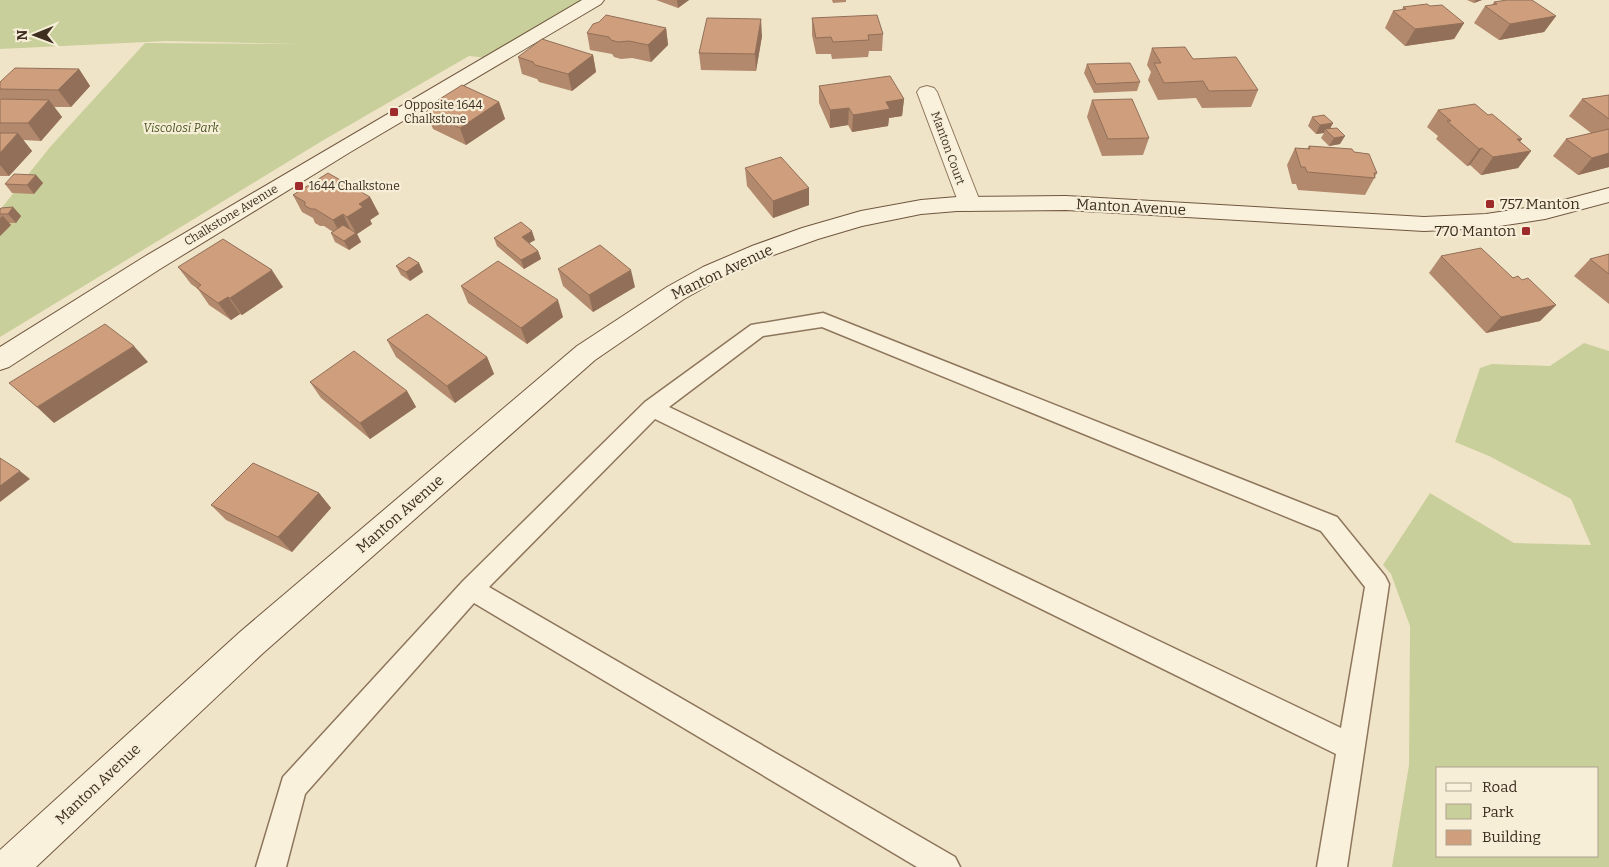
<svg xmlns="http://www.w3.org/2000/svg" width="1609" height="867" viewBox="0 0 1609 867" font-family="Bitter,serif">
<style>
.green{fill:#c9cf9b;fill-rule:evenodd}
.lines{fill:none;stroke-linecap:round;stroke-linejoin:round}
.service-casing{stroke:#8d765c;stroke-width:3}
.minor-casing{stroke:#8d765c;stroke-width:2}
.secondary-casing{stroke:#6f573f;stroke-width:2}
.service{fill:#faf1dc;fill-rule:evenodd}
.minor{fill:#faf1dc;fill-rule:evenodd}
.secondary{fill:#faf1dc;fill-rule:evenodd}
.wall{fill:#b2896c}
.shaded-wall{fill:#916f58}
.building{fill:#cf9f7d;stroke:#916f58}
.poi-dot{fill:#9e2a2b;stroke:#f7eed8;stroke-width:2}
.labels{text-anchor:middle;dominant-baseline:central;stroke-width:4.5;stroke-linejoin:round;paint-order:stroke}
.far-poi-label{font-size:12px;fill:#3d2e20;stroke:#f7eed8;text-anchor:start}
.far-park-label{font-size:12px;font-style:italic;fill:#4d5a26;stroke:#f7eed8}
.far-street-label{font-size:12px;fill:#3d2e20;stroke:#f7eed8}
.poi-label{font-size:15px;fill:#3d2e20;stroke:#f7eed8;text-anchor:start}
.street-label{font-size:15px;fill:#3d2e20;stroke:#f7eed8}
</style>
<rect width="100%" height="100%" fill="#f0e4c8"/>
<!-- green -->
<g class="green">
<polygon points="0,0 599,0 496,59 469,56 322,141 0,337 0,210 50,147 145,43 299,44 167,41 0,49"/>
<path d="M1584,343L1609,351V867H1392L1409,765L1410,626L1391,574L1383,565L1430,493L1514,543L1591,545L1571,499L1489,456L1455,442L1480,368L1492,364L1550,366ZM1438,768H1598V856H1438Z"/>
</g>
<g class="lines">
<defs>
<path id="service" d="M823,313L1337,517L1385,576L1389,584L1347,867H1317L1336,754L655,419L489,587L955,857L960,867H917L474,603L305,794L286,867H256L283,777L463,581L645,402L751,325ZM822,327L1321,531L1365,587L1341,728L669,407L763,336Z"/>
<polygon id="minor" points="927,86 934,88 937,92 981,204 978,209 970,211 962,209 959,204 917,92 920,88"/>
<g id="secondary">
<polygon points="582,0 604,0 601,4 352,151 160,269 9,367 0,370 0,347 144,257"/>
<polygon points="1609,188 1609,202 1545,219 1486,228 1424,231 1066,210 957,211 921,214 862,226 818,239 768,257 720,279 684,299 595,360 262,654 36,867 0,867 0,850 240,632 577,346 667,287 703,267 752,246 802,228 861,211 921,200 957,197 1066,196 1424,217 1486,214 1545,205"/>
</g>
</defs>
<!-- service casing -->
<use href="#service" class="service-casing"/>
<!-- minor casing -->
<use href="#minor" class="minor-casing"/>
<!-- secondary casing -->
<use href="#secondary" class="secondary-casing"/>
<!-- service -->
<use href="#service" class="service"/>
<!-- minor -->
<use href="#minor" class="minor"/>
<!-- secondary -->
<use href="#secondary" class="secondary"/>
</g>
<!-- wall -->
<g class="wall">
<polygon points="656,0 689,0 678,8"/>
<polygon points="832,0 846,0 846,2 833,3"/>
<polygon points="1467,0 1482,0 1474,3"/>
<polygon points="1494,2 1556,16 1544,32 1499,40 1474,23 1485,6 1492,5"/>
<polygon points="1430,6 1464,23 1454,39 1405,46 1385,28 1393,11 1402,10 1403,7"/>
<polygon points="812,18 883,34 882,51 869,51 868,57 832,59 831,54 816,54 812,35"/>
<polygon points="666,28 668,45 651,62 632,58 621,59 614,57 612,54 590,50 587,33"/>
<polygon points="762,36 756,71 701,70 699,53"/>
<polygon points="1152,48 1193,59 1258,90 1251,107 1202,108 1196,98 1158,100 1148,80 1151,72 1147,65"/>
<polygon points="593,55 596,72 572,91 539,82 537,79 522,74 518,57"/>
<polygon points="1087,64 1140,82 1137,91 1094,93 1084,73"/>
<polygon points="79,69 90,86 71,107 54,107 62,117 41,141 23,140 32,151 9,176 0,176 0,99 1,99 0,98 0,82"/>
<polygon points="819,86 904,99 902,116 889,118 888,126 852,132 848,125 830,128 819,103"/>
<polygon points="1609,95 1609,167 1578,175 1553,156 1566,139 1591,133 1569,116 1582,99"/>
<polygon points="1092,100 1149,138 1143,155 1102,156 1087,117"/>
<polygon points="499,102 505,119 466,145 433,129 426,112"/>
<polygon points="1438,110 1519,142 1531,151 1518,168 1481,175 1470,165 1467,166 1436,139 1438,136 1427,127"/>
<polygon points="1312,117 1333,123 1330,129 1340,144 1329,146 1321,138 1324,133 1316,134 1308,126"/>
<polygon points="1309,146 1354,152 1377,173 1365,195 1298,190 1296,184 1292,184 1287,165 1295,148 1307,149"/>
<polygon points="745,168 809,188 809,205 773,218 747,186"/>
<polygon points="36,175 43,183 34,194 12,193 5,184"/>
<polygon points="293,195 370,197 379,214 370,220 372,224 357,234 361,242 349,250 335,242 331,233 333,232 324,226 320,226 315,223 313,218 302,212"/>
<polygon points="13,207 21,216 16,223 9,223 11,225 0,236 0,209"/>
<polygon points="494,238 535,240 529,243 538,251 541,259 524,269 497,246"/>
<polygon points="1609,254 1609,304 1574,276 1590,259"/>
<polygon points="1441,256 1522,280 1556,305 1540,321 1486,333 1429,273"/>
<polygon points="419,263 423,272 410,281 401,275 396,266"/>
<polygon points="178,267 283,287 242,315 240,314 231,320 209,305 198,289 191,284"/>
<polygon points="558,269 635,287 593,312 563,286"/>
<polygon points="461,286 563,317 527,344 468,303"/>
<polygon points="387,340 487,357 494,374 455,403 396,357"/>
<polygon points="310,382 407,391 416,407 370,439 321,398"/>
<polygon points="319,493 331,508 292,552 226,520 211,505"/>
</g>
<!-- shaded-wall -->
<g class="shaded-wall">
<polygon points="677,0 689,0 678,8"/>
<polygon points="1476,0 1482,0 1474,3"/>
<polygon points="1556,16 1544,32 1499,40 1510,24"/>
<polygon points="761,19 762,36 756,71 755,54"/>
<polygon points="1464,23 1454,39 1405,46 1415,29"/>
<polygon points="666,28 668,45 651,62 648,45"/>
<polygon points="593,55 596,72 572,91 568,74"/>
<polygon points="79,69 90,86 71,107 58,90"/>
<polygon points="904,99 902,116 889,118 888,126 852,132 853,115 886,102"/>
<polygon points="49,100 62,117 41,141 28,123"/>
<polygon points="499,102 505,119 466,145 460,128"/>
<polygon points="849,108 848,125 830,128 830,110"/>
<polygon points="1333,123 1328,132 1325,129 1324,133 1316,134 1320,125"/>
<polygon points="18,133 32,151 9,176 0,165 0,153"/>
<polygon points="1345,136 1340,144 1329,146 1334,138"/>
<polygon points="1517,139 1522,139 1510,154 1531,151 1518,168 1481,175 1493,157"/>
<polygon points="1482,148 1470,165 1467,166 1479,149"/>
<polygon points="1609,153 1609,167 1578,175 1592,158"/>
<polygon points="36,175 43,183 34,194 27,185"/>
<polygon points="809,188 809,205 773,218 773,201"/>
<polygon points="370,197 379,214 370,220 372,224 357,234 361,242 349,250 344,241 356,233 347,217 359,204"/>
<polygon points="13,207 21,216 16,223 8,214"/>
<polygon points="343,214 351,231 342,237 333,220"/>
<polygon points="3,216 11,225 0,236 0,218"/>
<polygon points="532,231 535,240 524,246 522,237"/>
<polygon points="538,251 541,259 524,269 521,260"/>
<polygon points="419,263 423,272 410,281 406,272"/>
<polygon points="272,270 283,287 242,315 230,298"/>
<polygon points="631,270 635,287 593,312 589,295"/>
<polygon points="228,297 240,314 231,320 218,303"/>
<polygon points="558,300 563,317 527,344 521,328"/>
<polygon points="1556,305 1540,321 1486,333 1501,317"/>
<polygon points="134,346 148,362 54,423 37,407"/>
<polygon points="487,357 494,374 455,403 447,386"/>
<polygon points="407,391 416,407 370,439 360,423"/>
<polygon points="20,471 30,479 0,502 0,486"/>
<polygon points="319,493 331,508 292,552 278,537"/>
</g>
<!-- building -->
<g class="building">
<polygon points="1507,0 1532,0 1556,16 1510,24 1485,6 1497,4 1494,2"/>
<polygon points="1427,4 1430,6 1442,5 1464,23 1415,29 1393,11 1406,9 1403,7"/>
<polygon points="606,15 666,28 648,45 629,41 618,42 611,40 609,37 587,33 593,24 599,22"/>
<polygon points="877,15 883,34 868,35 869,40 833,42 831,37 816,38 812,18"/>
<polygon points="707,18 761,19 755,54 699,53"/>
<polygon points="542,39 593,55 568,74 535,65 533,62 518,57"/>
<polygon points="1185,47 1193,59 1236,57 1258,90 1209,91 1203,81 1164,83 1154,63 1161,63 1152,48"/>
<polygon points="1130,63 1140,82 1096,84 1087,64"/>
<polygon points="15,68 79,69 58,90 0,89 0,82"/>
<polygon points="890,76 904,99 886,102 890,109 853,115 849,108 830,110 819,86"/>
<polygon points="462,85 499,102 460,128 426,112 438,100"/>
<polygon points="1609,95 1609,119 1582,99"/>
<polygon points="0,99 49,100 28,123 0,123"/>
<polygon points="1132,99 1149,138 1108,139 1092,100"/>
<polygon points="1475,104 1488,115 1492,114 1522,139 1517,139 1531,151 1493,157 1482,148 1479,149 1447,121 1451,121 1438,110"/>
<polygon points="1324,115 1333,123 1320,125 1312,117"/>
<polygon points="1337,128 1345,136 1334,138 1325,129"/>
<polygon points="1609,129 1609,153 1592,158 1566,139"/>
<polygon points="0,133 18,133 0,153"/>
<polygon points="1309,146 1352,149 1354,152 1369,154 1377,173 1374,173 1375,178 1307,172 1305,167 1301,167 1295,148 1310,149"/>
<polygon points="781,157 809,188 773,201 745,168"/>
<polygon points="328,173 370,197 359,204 363,207 347,217 343,214 333,220 315,209 311,209 305,206 305,202 293,195"/>
<polygon points="14,174 36,175 27,185 5,184"/>
<polygon points="13,207 8,214 0,214 0,209 1,208"/>
<polygon points="521,222 532,231 522,237 538,251 521,260 494,238"/>
<polygon points="343,225 356,233 344,241 331,233"/>
<polygon points="223,239 272,270 230,298 228,297 218,303 197,288 201,285 178,267"/>
<polygon points="600,245 631,270 589,295 558,269"/>
<polygon points="1481,248 1513,278 1518,276 1522,280 1528,278 1556,305 1501,317 1441,256"/>
<polygon points="1609,254 1609,274 1590,259"/>
<polygon points="409,257 419,263 406,272 396,266"/>
<polygon points="498,261 558,300 521,328 461,286"/>
<polygon points="427,314 487,357 447,386 387,340"/>
<polygon points="105,324 134,346 37,407 9,383"/>
<polygon points="354,351 407,391 360,423 310,382"/>
<polygon points="0,458 20,471 0,486"/>
<polygon points="253,463 319,493 278,537 211,505"/>
</g>
<!-- markers -->
<g class="poi-dot">
<rect x="389" y="107" width="10" height="10" rx="2.5"/>
<rect x="294" y="181" width="10" height="10" rx="2.5"/>
<rect x="1485" y="199" width="10" height="10" rx="2.5"/>
<rect x="1521" y="226" width="10" height="10" rx="2.5"/>
</g>
<g class="labels">
<!-- far-poi labels -->
<g class="far-poi-label">
<text x="404" y="105">Opposite 1644<tspan x="404" dy="14">Chalkstone</tspan></text>
<text x="309" y="186">1644 Chalkstone</text>
</g>
<!-- far-park labels -->
<g class="far-park-label">
<text x="181" y="128">Viscolosi Park</text>
</g>
<!-- far-street labels -->
<g class="far-street-label">
<text transform="translate(948 148) rotate(70)">Manton Court</text>
<text transform="translate(231 215) rotate(-31)">Chalkstone Avenue</text>
</g>
<!-- poi labels -->
<g class="poi-label">
<text x="1500" y="204">757 Manton</text>
<text x="1516" y="231" text-anchor="end">770 Manton</text>
</g>
<!-- street labels -->
<g class="street-label">
<text transform="translate(1131 207) rotate(3)">Manton Avenue</text>
<text transform="translate(722 272) rotate(-25)">Manton Avenue</text>
<text transform="translate(400 514) rotate(-41)">Manton Avenue</text>
<text transform="translate(98 784) rotate(-43)">Manton Avenue</text>
</g>
</g>
<!-- legend -->
<rect x="1436" y="767" width="162" height="90" fill="#f7eed8" stroke="#ada18e"/>
<rect x="1446" y="783" width="25" height="8" fill="#faf1dc" stroke="#ada18e"/>
<text x="1482" y="792" font-size="15" fill="#3d2e20">Road</text>
<rect x="1446" y="804" width="25" height="15" fill="#c9cf9b" stroke="#ada18e"/>
<text x="1482" y="817" font-size="15" fill="#3d2e20">Park</text>
<rect x="1446" y="830" width="25" height="15" fill="#cf9f7d" stroke="#ada18e"/>
<text x="1482" y="842" font-size="15" fill="#3d2e20">Building</text>
<!-- north arrow -->
<g transform="translate(35 35) rotate(269)" stroke="#f7eed8" stroke-width="4" paint-order="stroke">
<path d="M0-4L9 19L0 12L-9 19Z" fill="#3d2e20"/>
<text y="-8" font-size="14" font-weight="bold" text-anchor="middle" fill="#3d2e20">N</text>
</g>
</svg>
